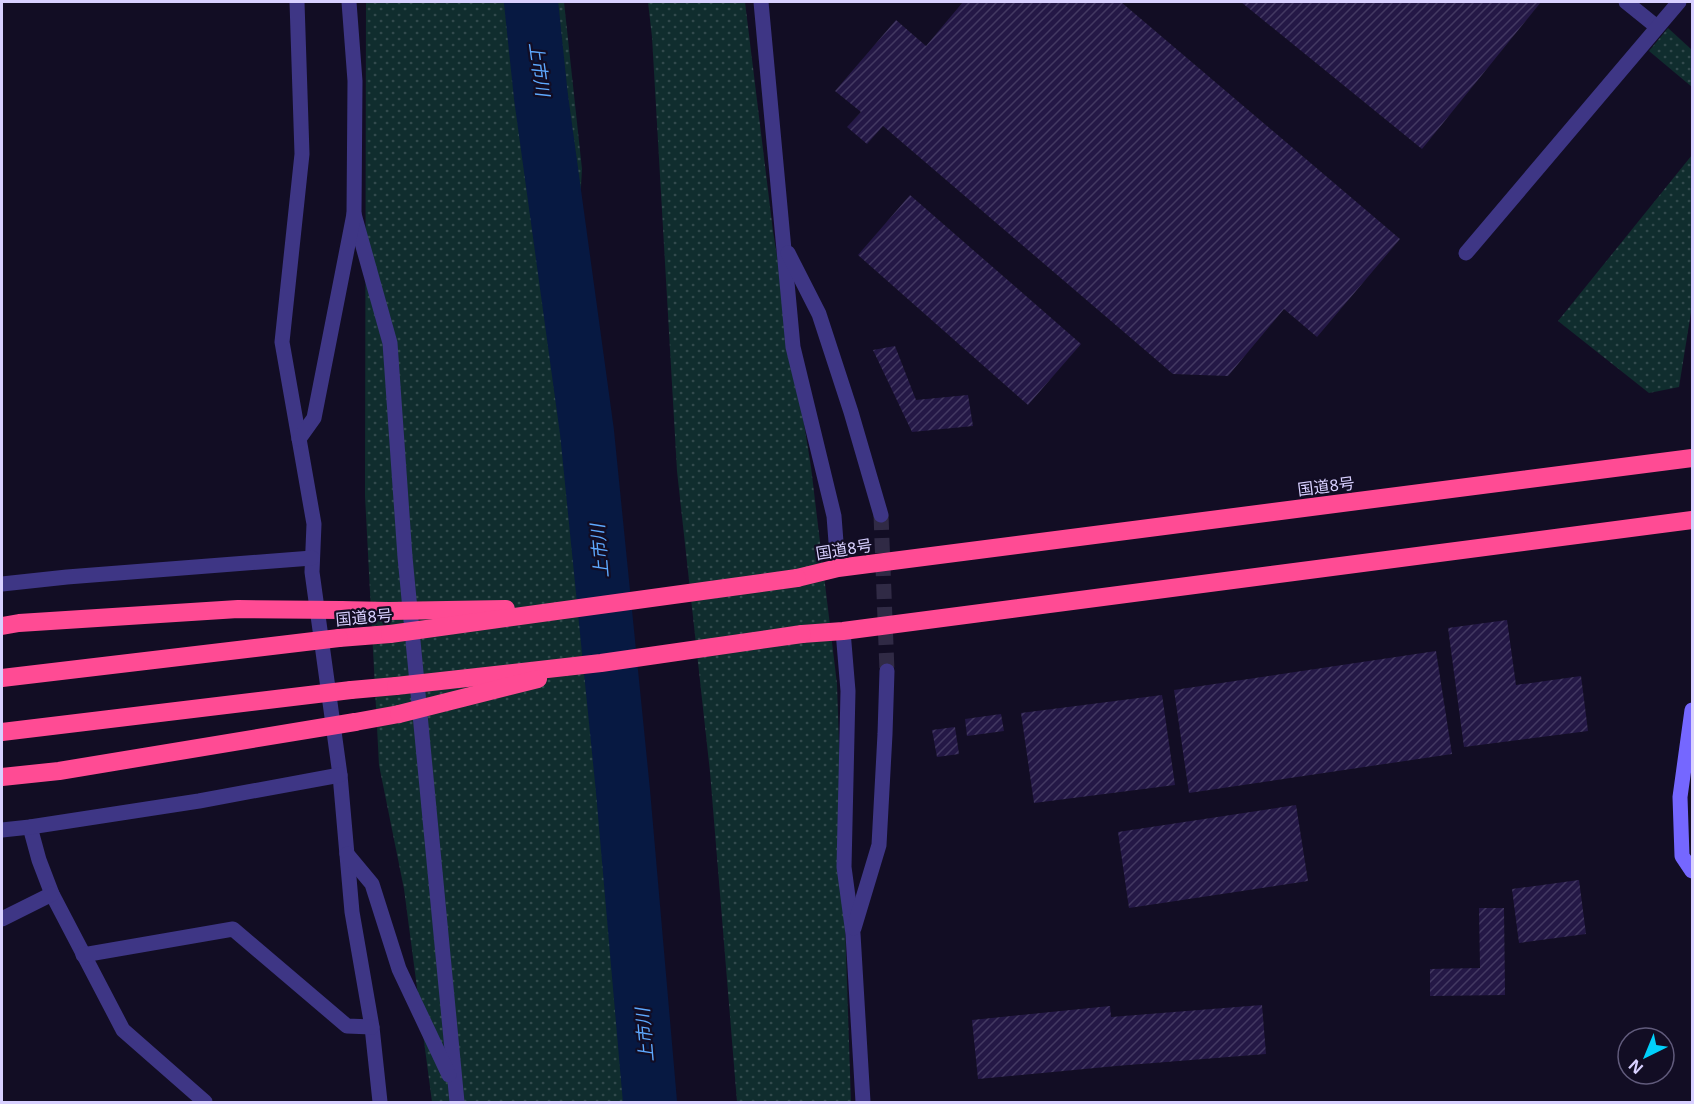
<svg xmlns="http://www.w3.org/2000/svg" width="1694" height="1104" viewBox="0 0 1694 1104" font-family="'Noto Sans','Noto Sans JP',sans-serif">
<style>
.grass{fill:url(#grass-dots)}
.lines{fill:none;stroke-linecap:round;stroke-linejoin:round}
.river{stroke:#071942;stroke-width:54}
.building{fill:url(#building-hatch)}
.street-tunnel{stroke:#302a45;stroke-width:15;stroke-dasharray:15 8;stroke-linecap:butt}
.street{stroke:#3e3685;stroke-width:15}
.secondary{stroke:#7567ff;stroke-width:15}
.highway{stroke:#ff4b94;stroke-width:18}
.highway-bridge{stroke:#ff4b94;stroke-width:18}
.labels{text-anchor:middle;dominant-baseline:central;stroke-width:4.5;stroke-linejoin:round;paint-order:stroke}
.street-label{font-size:16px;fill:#d8d0ff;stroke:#120d24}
.water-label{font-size:18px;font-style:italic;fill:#5ea9ff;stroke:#120d24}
</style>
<defs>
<pattern id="grass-dots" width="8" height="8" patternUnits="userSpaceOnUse" patternTransform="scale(1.5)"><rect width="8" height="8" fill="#102d2e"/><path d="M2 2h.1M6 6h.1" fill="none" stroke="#324a4d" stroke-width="1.8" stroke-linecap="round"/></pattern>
<pattern id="building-hatch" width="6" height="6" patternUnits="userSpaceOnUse" patternTransform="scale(1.5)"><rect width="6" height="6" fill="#241846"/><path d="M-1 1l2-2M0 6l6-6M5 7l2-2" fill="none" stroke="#433962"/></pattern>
</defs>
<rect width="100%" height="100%" fill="#120d24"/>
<!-- grass -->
<g class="grass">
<polygon points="366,2 564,2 582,169 565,472 630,752 643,1102 432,1102 404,889 379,765 365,496"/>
<polygon points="648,2 745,2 773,231 811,467 837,684 851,1102 737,1102 710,772 677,471 652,37"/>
<polygon points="1668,28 1692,50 1692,87 1649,51"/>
<polygon points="1692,128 1692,306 1679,387 1649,393 1558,321 1692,155"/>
</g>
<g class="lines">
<!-- river -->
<polyline class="river" points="531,2 541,97 587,432 623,791 650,1102"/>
</g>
<!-- building -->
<g class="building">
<polygon points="963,2 1121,2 1400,239 1317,337 1284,309 1228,376 1173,374 883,126 867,144 847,127 861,112 835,91 896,20 926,46"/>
<polygon points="1241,2 1541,2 1422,149"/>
<polygon points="910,195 1081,344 1028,405 858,255"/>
<polygon points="895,346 916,400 968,395 973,426 912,432 873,350"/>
<polygon points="1507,620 1516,685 1581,676 1588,731 1464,747 1448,628"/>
<polygon points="1436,651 1452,754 1189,793 1174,690"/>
<polygon points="1162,695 1175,785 1034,803 1021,713"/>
<polygon points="1001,714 1004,731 967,736 965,719"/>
<polygon points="955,727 959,754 937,757 932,730"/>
<polygon points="1296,805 1308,881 1129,908 1118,832"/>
<polygon points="1579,880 1586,934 1519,943 1512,889"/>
<polygon points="1479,908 1504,908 1505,995 1430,996 1430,969 1480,968"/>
<polygon points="1262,1005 1266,1054 1116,1066 978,1079 972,1020 1110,1006 1111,1017"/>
</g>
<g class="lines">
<!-- street-tunnel -->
<polyline class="street-tunnel" points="881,515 887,671"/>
<!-- street -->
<g class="street">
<polyline points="297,2 302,154 282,342 314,524 312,572 340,775 352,912 372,1027 380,1102"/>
<polyline points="761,2 793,347 834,516 838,568"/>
<polyline points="1626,2 1657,27"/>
<polyline points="354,214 390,343 405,557 457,1102"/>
<polyline points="788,253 819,314 851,412 881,515"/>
<polyline points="1466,253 1679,2"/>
<polyline points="299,439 314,418 354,214 355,81 349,2"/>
<polyline points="2,584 67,577 312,558"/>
<polyline points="843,631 848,691 844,867 853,934 863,1102"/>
<polyline points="30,827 39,860 52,894 123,1030 205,1102"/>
<polyline points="2,830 30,827 199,801 340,775"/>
<polyline points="347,854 372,884 399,969 449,1075"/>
<polyline points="2,919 52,894"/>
<polyline points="854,928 879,845 885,734 887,671"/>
<polyline points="83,955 233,929 347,1026 372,1027"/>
</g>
<!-- secondary -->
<polyline class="secondary" points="1692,710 1680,797 1682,856 1692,871"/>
<!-- highway -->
<g class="highway">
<polyline points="797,578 838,568 1692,458"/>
<polyline points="341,610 388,611"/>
<polyline points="802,634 843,631 1692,520"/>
<polyline points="339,638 390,634"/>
<polyline points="351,690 396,686"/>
<polyline points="355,722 399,714"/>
</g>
<!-- highway-bridge -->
<g class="highway-bridge">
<polyline points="388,611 506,609"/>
<polyline points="2,626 19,623 238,609 341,610"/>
<polyline points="390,634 797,578"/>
<polyline points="2,678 339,638"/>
<polyline points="396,686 601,663 802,634"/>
<polyline points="399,714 538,679"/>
<polyline points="2,732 351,690"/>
<polyline points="2,777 59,771 355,722"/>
</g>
</g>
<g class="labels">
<!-- street labels -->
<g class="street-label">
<text transform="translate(1326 486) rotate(-7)">国道8号</text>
<text transform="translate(844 549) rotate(-9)">国道8号</text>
<text transform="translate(364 617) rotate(-5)">国道8号</text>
</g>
<!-- water labels -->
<g class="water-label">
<text transform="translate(540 69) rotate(82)">上市川</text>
<text transform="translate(599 551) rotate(-95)">上市川</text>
<text transform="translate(644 1035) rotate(-95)">上市川</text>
</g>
</g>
<!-- border -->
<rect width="1694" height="1104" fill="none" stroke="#d8d0ff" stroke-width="6"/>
<!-- north arrow -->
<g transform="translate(1646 1056) rotate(223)"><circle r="28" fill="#120d24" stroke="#615b7c" stroke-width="1.5"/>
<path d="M0-4.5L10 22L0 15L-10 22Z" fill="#00d0fb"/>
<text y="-9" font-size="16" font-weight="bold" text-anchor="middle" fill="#d8d0ff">N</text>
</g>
</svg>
